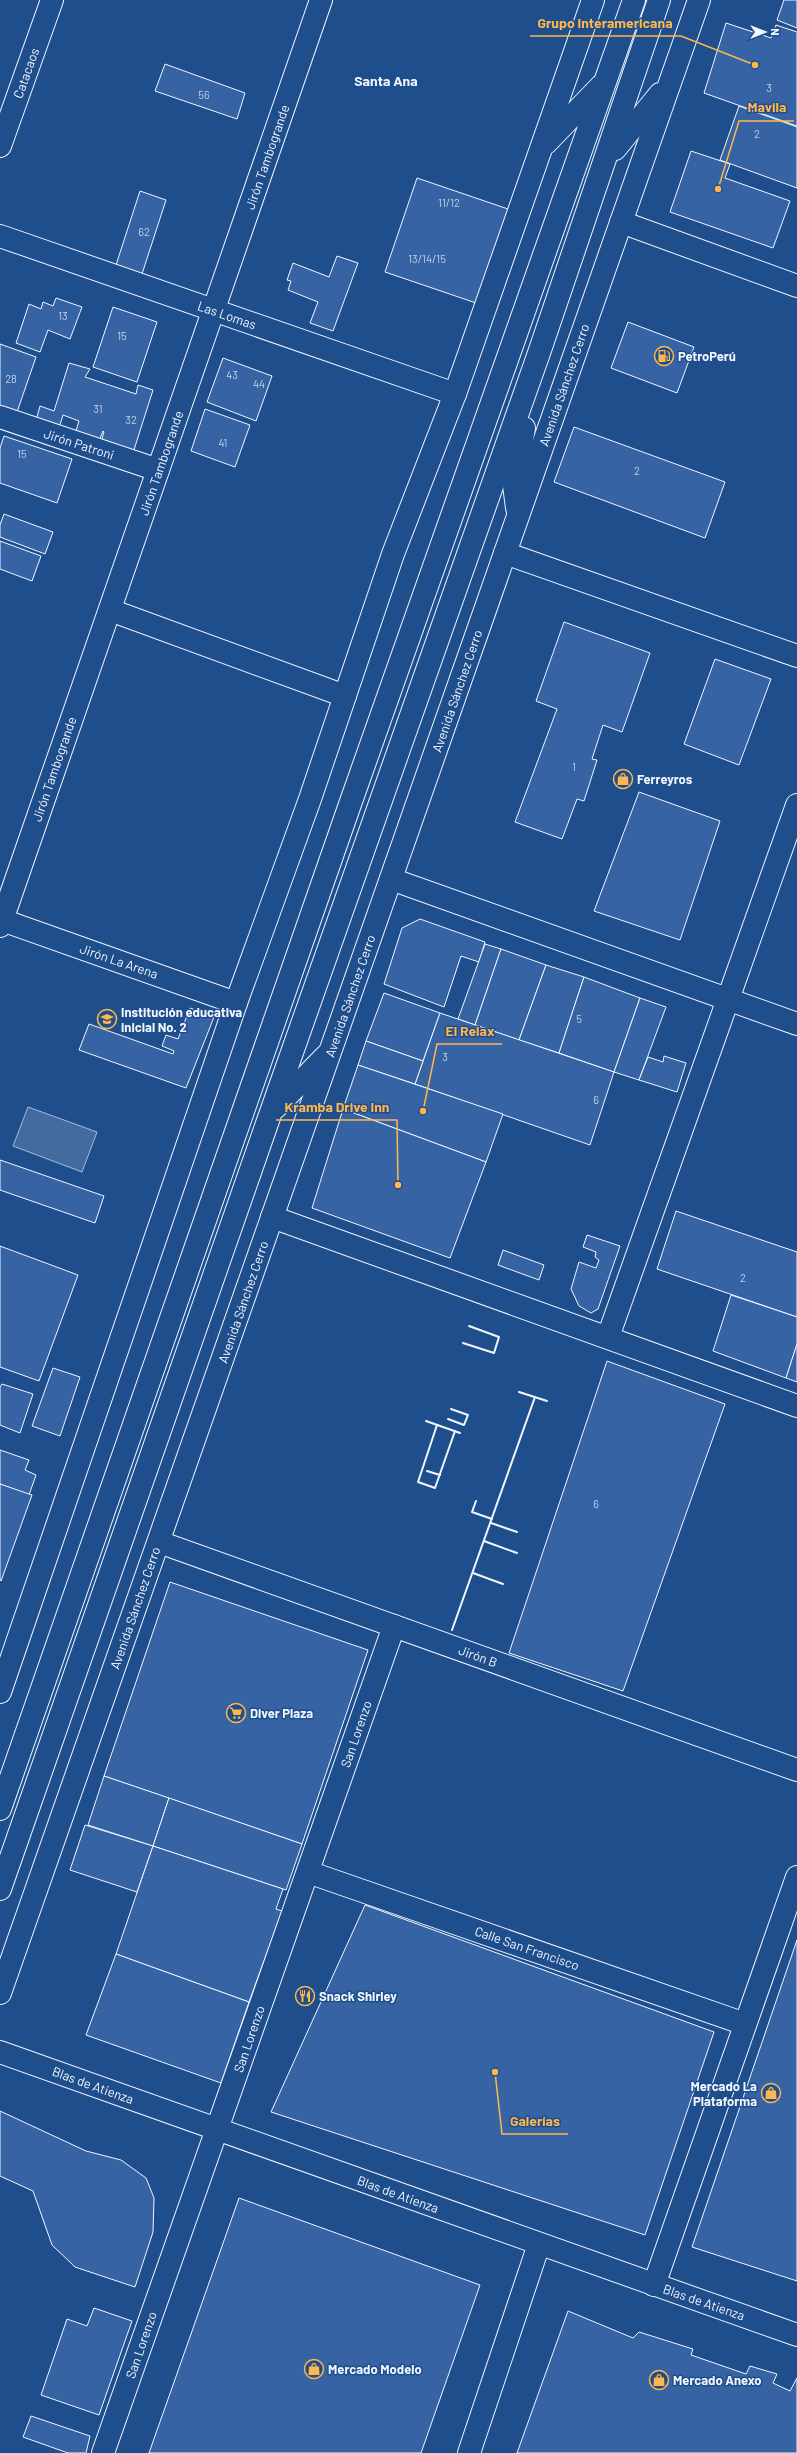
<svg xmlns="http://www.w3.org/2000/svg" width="797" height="2453" viewBox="0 0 797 2453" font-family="Barlow,sans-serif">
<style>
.water{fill:#446ba0;stroke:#a8bbd7}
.building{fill:#3563a3;stroke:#f2f6ff}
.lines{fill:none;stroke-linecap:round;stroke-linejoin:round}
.minor-casing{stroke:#f2f6ff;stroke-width:24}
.major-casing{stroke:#f2f6ff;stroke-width:24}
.minor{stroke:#1f4e8c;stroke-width:22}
.major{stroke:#1f4e8c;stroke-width:22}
.wall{stroke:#f2f6ff;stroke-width:2}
.labels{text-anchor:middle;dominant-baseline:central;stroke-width:3;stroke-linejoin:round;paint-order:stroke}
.number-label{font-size:11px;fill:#c3d1e8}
.street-label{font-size:13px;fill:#f2f6ff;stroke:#1f4e8c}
.poi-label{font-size:13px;font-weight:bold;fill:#f2f6ff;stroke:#1f4e8c;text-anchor:start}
.neighbourhood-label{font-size:14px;font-weight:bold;fill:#f2f6ff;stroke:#1f4e8c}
.leader{fill:none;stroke:#ffb74d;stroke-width:1.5}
.callout-dot{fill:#ffb74d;stroke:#1f4e8c;stroke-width:1.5}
.callout-label{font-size:14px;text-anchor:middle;font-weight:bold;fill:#ffb74d;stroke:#1f4e8c;stroke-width:3;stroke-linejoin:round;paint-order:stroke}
</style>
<rect width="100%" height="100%" fill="#1f4e8c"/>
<!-- water -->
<polygon class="water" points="28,1107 97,1132 82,1172 13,1146"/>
<!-- building -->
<g class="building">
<polygon points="784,0 797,0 797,28 777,20"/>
<polygon points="726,23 771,38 776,25 797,32 797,126 704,93"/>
<polygon points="165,64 245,93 237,119 155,91"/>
<polygon points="739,106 797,127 797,188 720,160"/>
<polygon points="691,151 730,164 725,178 790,201 773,248 670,212"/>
<polygon points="417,178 511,210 479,304 385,272"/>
<polygon points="140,191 166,200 142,274 116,265"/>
<polygon points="337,256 358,263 333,331 310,323 318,302 288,290 291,281 287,280 293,263 329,277"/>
<polygon points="56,298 82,307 70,339 48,330 40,352 16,343 29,304 41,309 43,302 53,306"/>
<polygon points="113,307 157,322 137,382 93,367"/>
<polygon points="628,322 694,347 677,393 611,368"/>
<polygon points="0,344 36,357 16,415 0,409"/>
<polygon points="223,358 272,376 256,421 207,402"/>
<polygon points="69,363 90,369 85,377 136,394 138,385 153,390 133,453 101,442 104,432 103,431 99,441 75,434 79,421 63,415 58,431 35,424 40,406 54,411"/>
<polygon points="205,409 250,425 235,467 191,451"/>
<polygon points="574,427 725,482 705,538 554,482"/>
<polygon points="4,436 72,459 57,503 0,483 0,448"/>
<polygon points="4,514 53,532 45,554 0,537 0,525"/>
<polygon points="0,541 41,556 32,581 0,569"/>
<polygon points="564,622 650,653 622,732 603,725 592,759 597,760 584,801 577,799 562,839 515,822 557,709 536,701"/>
<polygon points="715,659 771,679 739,765 684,744"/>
<polygon points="639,792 720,821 680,940 594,911"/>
<polygon points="420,919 485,942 479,962 461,956 444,1007 384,984 402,928"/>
<polygon points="485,944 501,949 475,1025 458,1019"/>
<polygon points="501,949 546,965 519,1040 475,1025"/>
<polygon points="546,965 584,977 559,1053 519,1040"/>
<polygon points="584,977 640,998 614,1072 559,1053"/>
<polygon points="384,993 440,1013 423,1061 366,1041"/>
<polygon points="640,998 666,1007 639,1080 614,1072"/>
<polygon points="190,1008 214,1017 186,1088 79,1050 89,1024 173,1054 174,1051 162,1046 166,1035 178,1039"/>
<polygon points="440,1013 614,1072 590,1145 415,1084"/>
<polygon points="366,1041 423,1061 415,1084 358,1065"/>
<polygon points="664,1056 686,1063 677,1092 639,1080 648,1057 663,1062"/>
<polygon points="358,1065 503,1114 486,1162 343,1109"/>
<polygon points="343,1109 486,1162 450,1258 312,1208"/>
<polygon points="0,1160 104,1196 95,1223 0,1190"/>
<polygon points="676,1211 797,1252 797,1317 657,1269"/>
<polygon points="587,1235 620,1246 598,1309 591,1313 579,1306 571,1289 579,1262 596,1268 599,1260 595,1257 596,1252 583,1247"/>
<polygon points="0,1246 78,1275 39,1381 0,1367"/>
<polygon points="503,1250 544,1265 539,1280 498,1265"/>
<polygon points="731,1295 797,1317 797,1344 786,1378 713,1351"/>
<polygon points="797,1344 797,1382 786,1378"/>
<polygon points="607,1361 725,1404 623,1691 509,1653"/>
<polygon points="53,1368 80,1377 60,1436 32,1426"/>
<polygon points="2,1384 33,1394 20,1433 0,1425 0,1387"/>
<polygon points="0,1450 29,1460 25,1470 36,1475 29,1495 0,1484"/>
<polygon points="0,1484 32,1495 1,1581 0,1580"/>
<polygon points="170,1582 368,1650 302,1844 104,1776"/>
<polygon points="104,1776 169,1798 153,1846 88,1825"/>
<polygon points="169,1798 302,1844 286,1890 153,1846"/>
<polygon points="85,1825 153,1846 137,1892 70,1870"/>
<polygon points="153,1846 283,1889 276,1909 282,1911 249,2002 116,1954"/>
<polygon points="365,1905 714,2032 645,2235 271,2112"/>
<polygon points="797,1940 797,2281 692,2247"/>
<polygon points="116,1954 249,2002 221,2083 86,2035"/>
<polygon points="0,2111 86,2151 121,2160 146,2178 154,2198 153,2232 135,2287 75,2267 52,2245 33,2191 0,2176"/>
<polygon points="239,2198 480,2285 421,2453 149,2453"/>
<polygon points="94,2308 132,2321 99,2415 41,2395 67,2319 87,2326"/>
<polygon points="568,2311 633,2338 639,2332 693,2349 691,2355 746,2374 750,2366 777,2374 773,2383 790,2391 797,2378 797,2453 517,2453"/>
<polygon points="31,2416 90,2436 86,2453 68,2453 23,2437"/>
</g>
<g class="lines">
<defs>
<g id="minor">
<polyline points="0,146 52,0"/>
<polyline points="621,222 797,286"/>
<polyline points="0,236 455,394"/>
<polyline points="0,417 158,470"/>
<polyline points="505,553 797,656"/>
<polyline points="110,610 345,696"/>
<polyline points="391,879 797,1024"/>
<polyline points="2,920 236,1003"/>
<polyline points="0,926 321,0"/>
<polyline points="272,1217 797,1406"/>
<polyline points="608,1337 797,805"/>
<polyline points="159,1542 797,1770"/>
<polyline points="308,1872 745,2024"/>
<polyline points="0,2052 797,2335"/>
<polyline points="654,2285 797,1877"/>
<polyline points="103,2453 394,1626"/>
<polyline points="469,2453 539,2244"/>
</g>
<g id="major">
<polyline points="546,143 601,86"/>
<polyline points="615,149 660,94"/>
<polyline points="517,508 514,485 524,428"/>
<polyline points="276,1107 326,1056"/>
<polyline points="0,1692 236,1003 310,799 393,554 455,394 593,0"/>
<polyline points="0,1809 348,810 634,0"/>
<polyline points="0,1889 271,1112 539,353 659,0"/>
<polyline points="0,1993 699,0"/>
</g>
</defs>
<!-- minor casing -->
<use href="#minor" class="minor-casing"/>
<!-- major casing -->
<use href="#major" class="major-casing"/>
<!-- minor -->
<use href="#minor" class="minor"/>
<!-- major -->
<use href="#major" class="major"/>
<!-- wall -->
<g class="wall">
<polyline points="463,1343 494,1353 499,1337 469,1326"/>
<polyline points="519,1392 547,1401"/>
<polyline points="448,1419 464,1425 468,1415 451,1409"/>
<polyline points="426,1421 460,1433"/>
<polyline points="437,1425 418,1482 435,1488 455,1431"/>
<polyline points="427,1471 440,1475"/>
<polyline points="476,1501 472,1512 492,1519"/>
<polyline points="491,1523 517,1532"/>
<polyline points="484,1541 517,1553"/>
<polyline points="473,1573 503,1584"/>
<polyline points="452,1630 535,1397"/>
</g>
</g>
<!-- icons -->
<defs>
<symbol id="fuel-ring" viewBox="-11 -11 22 22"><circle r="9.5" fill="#1f4e8c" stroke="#ffb74d" stroke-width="1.5"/><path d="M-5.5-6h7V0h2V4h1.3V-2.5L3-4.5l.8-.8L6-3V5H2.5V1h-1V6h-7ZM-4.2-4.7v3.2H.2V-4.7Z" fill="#ffb74d"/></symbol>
<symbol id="shop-ring" viewBox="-11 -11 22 22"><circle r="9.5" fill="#1f4e8c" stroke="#ffb74d" stroke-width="1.5"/><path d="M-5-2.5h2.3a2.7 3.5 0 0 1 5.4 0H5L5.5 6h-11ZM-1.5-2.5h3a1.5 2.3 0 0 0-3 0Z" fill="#ffb74d"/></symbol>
<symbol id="school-ring" viewBox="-11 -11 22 22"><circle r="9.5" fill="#1f4e8c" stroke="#ffb74d" stroke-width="1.5"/><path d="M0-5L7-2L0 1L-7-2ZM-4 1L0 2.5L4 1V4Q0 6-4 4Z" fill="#ffb74d"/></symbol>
<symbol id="supermarket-ring" viewBox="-11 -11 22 22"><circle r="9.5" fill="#1f4e8c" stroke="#ffb74d" stroke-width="1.5"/><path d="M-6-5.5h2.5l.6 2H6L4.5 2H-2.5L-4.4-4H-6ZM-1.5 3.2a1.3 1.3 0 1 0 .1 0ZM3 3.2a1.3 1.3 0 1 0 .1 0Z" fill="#ffb74d"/></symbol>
<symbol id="restaurant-ring" viewBox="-11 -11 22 22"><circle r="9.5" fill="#1f4e8c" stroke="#ffb74d" stroke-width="1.5"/><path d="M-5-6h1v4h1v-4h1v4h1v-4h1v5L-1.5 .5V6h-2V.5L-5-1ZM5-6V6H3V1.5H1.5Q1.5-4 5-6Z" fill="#ffb74d"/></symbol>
</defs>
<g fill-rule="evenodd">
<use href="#fuel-ring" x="653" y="345" width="22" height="22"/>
<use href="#shop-ring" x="612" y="768" width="22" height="22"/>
<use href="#school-ring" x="96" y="1008" width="22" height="22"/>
<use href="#supermarket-ring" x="225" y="1702" width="22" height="22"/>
<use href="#restaurant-ring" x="294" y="1985" width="22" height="22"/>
<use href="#shop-ring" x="760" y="2082" width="22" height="22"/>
<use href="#shop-ring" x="303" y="2358" width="22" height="22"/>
<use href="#shop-ring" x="648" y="2369" width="22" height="22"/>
</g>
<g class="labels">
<!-- number labels -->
<g class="number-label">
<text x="769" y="87">3</text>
<text x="204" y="94">56</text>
<text x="757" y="133">2</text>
<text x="449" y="202">11/12</text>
<text x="144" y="231">62</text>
<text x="427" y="258">13/14/15</text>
<text x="63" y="315">13</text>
<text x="122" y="335">15</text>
<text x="232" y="374">43</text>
<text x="11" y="378">28</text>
<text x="259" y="383">44</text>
<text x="98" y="408">31</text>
<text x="131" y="419">32</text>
<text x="223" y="442">41</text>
<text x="22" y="453">15</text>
<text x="637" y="470">2</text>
<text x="574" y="766">1</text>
<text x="579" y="1018">5</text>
<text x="445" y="1056">3</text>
<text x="596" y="1099">6</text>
<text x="743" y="1277">2</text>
<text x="596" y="1503">6</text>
</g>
<!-- street labels -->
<g class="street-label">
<text transform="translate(26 73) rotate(-70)">Catacaos</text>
<text transform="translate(267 157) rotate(-71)">Jirón Tambogrande</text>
<text transform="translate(227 315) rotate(19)">Las Lomas</text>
<text transform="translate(564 385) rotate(-71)">Avenida Sánchez Cerro</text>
<text transform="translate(79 444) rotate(18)">Jirón Patroni</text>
<text transform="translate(161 463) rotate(-71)">Jirón Tambogrande</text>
<text transform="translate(457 691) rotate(-71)">Avenida Sánchez Cerro</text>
<text transform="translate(54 769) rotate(-71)">Jirón Tambogrande</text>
<text transform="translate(119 961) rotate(19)">Jirón La Arena</text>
<text transform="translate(350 996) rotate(-71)">Avenida Sánchez Cerro</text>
<text transform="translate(243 1302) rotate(-71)">Avenida Sánchez Cerro</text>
<text transform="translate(135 1608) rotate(-71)">Avenida Sánchez Cerro</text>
<text transform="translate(478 1656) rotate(20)">Jirón B</text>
<text transform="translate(356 1734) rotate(-71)">San Lorenzo</text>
<text transform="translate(527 1948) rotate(19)">Calle San Francisco</text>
<text transform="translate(249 2039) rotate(-71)">San Lorenzo</text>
<text transform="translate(93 2085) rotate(20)">Blas de Atienza</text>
<text transform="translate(398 2194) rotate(20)">Blas de Atienza</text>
<text transform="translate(704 2302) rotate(19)">Blas de Atienza</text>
<text transform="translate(141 2345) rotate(-71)">San Lorenzo</text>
</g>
<!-- poi labels -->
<g class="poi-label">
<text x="678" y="356">PetroPerú</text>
<text x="637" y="779">Ferreyros</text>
<text x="121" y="1012">Institución educativa<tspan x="121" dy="15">inicial No. 2</tspan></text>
<text x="250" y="1713">Diver Plaza</text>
<text x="319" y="1996">Snack Shirley</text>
<text x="757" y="2086" text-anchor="end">Mercado La<tspan x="757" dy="15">Plataforma</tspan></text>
<text x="328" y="2369">Mercado Modelo</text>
<text x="673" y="2380">Mercado Anexo</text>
</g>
<!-- neighbourhood labels -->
<g class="neighbourhood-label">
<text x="386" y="80">Santa Ana</text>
</g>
</g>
<!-- callouts -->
<path class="leader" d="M755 65L681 36H530M718 189L739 121H794M423 1111L437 1044H502M398 1185L397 1120H276M495 2072L502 2134H568"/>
<g class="callout-dot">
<circle cx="755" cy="65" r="4"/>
<circle cx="718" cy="189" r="4"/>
<circle cx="423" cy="1111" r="4"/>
<circle cx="398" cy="1185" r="4"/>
<circle cx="495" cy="2072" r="4"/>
</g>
<g class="callout-label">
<text x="605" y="28">Grupo Interamericana</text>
<text x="767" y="112">Mavila</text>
<text x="470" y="1036">El Relax</text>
<text x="337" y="1112">Kramba Drive Inn</text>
<text x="535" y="2126">Galerías</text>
</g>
<!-- north arrow -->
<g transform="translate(765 32) rotate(90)" stroke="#1f4e8c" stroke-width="3" paint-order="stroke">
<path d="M0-3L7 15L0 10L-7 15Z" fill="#f2f6ff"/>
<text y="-6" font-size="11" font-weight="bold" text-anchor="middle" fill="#f2f6ff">N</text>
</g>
</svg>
